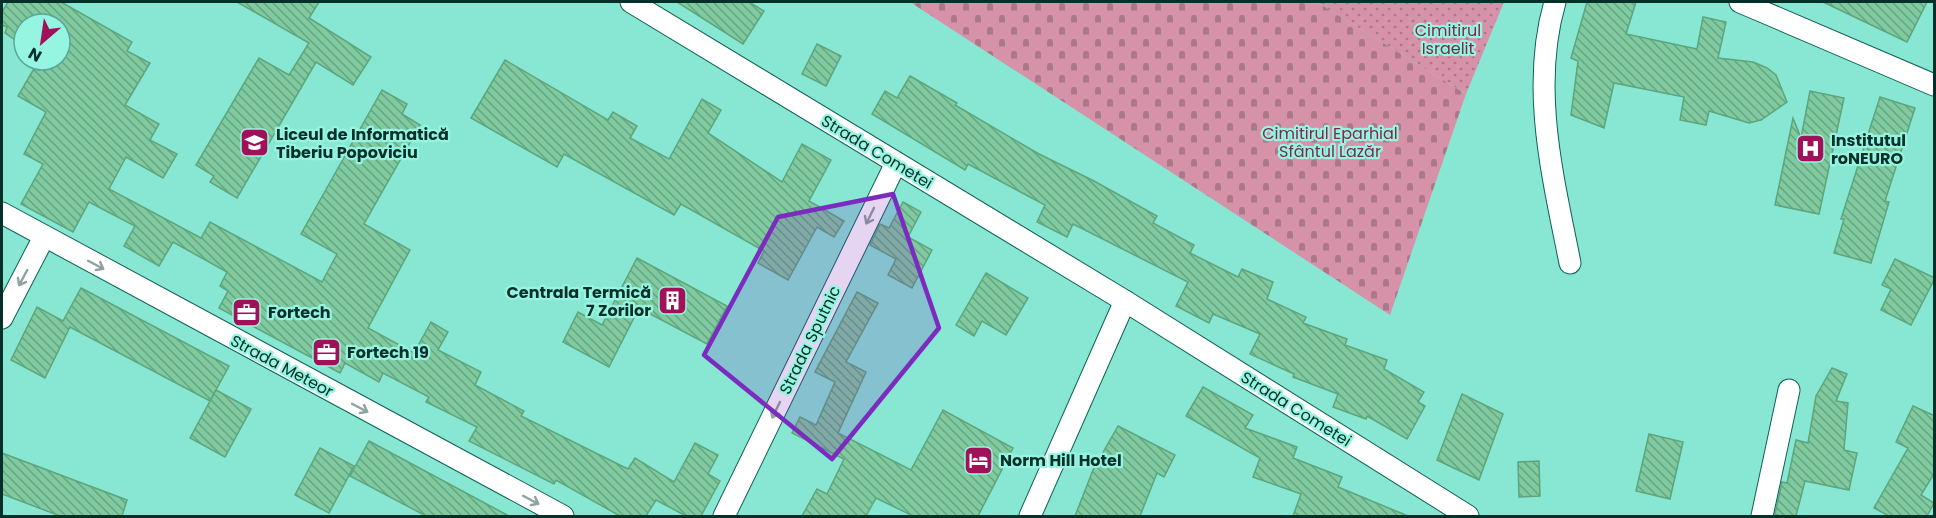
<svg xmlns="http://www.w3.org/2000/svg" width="1936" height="518" viewBox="0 0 1936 518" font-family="Poppins,sans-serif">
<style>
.cemetery{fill:url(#cemetery-stones)}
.park{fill:url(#park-dots)}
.building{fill:url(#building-back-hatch);stroke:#5ca57d;stroke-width:1.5}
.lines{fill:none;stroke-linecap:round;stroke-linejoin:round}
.street-casing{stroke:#0e6153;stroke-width:23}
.street{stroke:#fff;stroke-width:21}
.oneway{stroke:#8ea29f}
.marked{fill:#7b2cbf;fill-opacity:0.2;stroke:#7b2cbf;stroke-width:4.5;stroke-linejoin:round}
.labels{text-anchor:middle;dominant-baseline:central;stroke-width:4.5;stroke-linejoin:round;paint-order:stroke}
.park-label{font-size:16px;fill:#80274c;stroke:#95f5e0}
.poi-label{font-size:16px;font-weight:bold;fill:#053029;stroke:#95f5e0;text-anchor:start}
.street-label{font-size:16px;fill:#053029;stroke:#95f5e0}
</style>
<defs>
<pattern id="cemetery-stones" width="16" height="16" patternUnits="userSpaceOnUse" patternTransform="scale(1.5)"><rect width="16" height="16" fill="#d592a8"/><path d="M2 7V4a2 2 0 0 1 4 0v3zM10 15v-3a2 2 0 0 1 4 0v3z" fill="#ab7889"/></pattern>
<pattern id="park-dots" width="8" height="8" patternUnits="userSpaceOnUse" patternTransform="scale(1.5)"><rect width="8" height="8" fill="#d592a8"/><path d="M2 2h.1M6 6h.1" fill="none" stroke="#ab7889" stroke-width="1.8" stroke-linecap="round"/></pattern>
<pattern id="building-back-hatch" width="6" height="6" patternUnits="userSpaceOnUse" patternTransform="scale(1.5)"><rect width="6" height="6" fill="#80caa0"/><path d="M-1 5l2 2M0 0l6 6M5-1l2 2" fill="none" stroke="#67a482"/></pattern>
</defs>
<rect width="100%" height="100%" fill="#88e7d3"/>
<!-- cemetery -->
<polygon class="cemetery" points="910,2 1317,2 1466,94 1390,315"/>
<!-- park -->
<polygon class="park" points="1317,2 1504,2 1466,94"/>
<!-- building -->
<g class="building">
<polygon points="8,2 61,2 132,42 127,51 150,63 125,105 159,124 150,140 177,154 163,178 126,157 109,189 201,238 210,222 322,282 337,254 301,234 382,90 407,104 402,114 420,125 364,224 410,250 368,328 414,353 431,322 448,332 438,350 481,372 475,385 524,411 521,416 628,469 635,458 674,482 695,443 718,455 708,474 720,481 701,516 686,516 656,500 646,516 620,516 556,480 554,484 469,441 477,427 426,402 429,397 383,373 379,382 345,363 340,373 219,308 228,291 220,286 227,272 173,242 159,266 124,246 135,226 89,202 73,232 21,204 43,164 24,154 46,112 18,96 39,60 60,60 60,24 24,24 24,46 5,33 7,27 2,25 2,12"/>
<polygon points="237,2 319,2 309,18 371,57 353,85 316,62 237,198 210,182 214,176 196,165 259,58 289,75 309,43"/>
<polygon points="677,2 749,2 764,11 743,44"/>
<polygon points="1587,2 1636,2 1626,34 1697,49 1703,17 1726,22 1718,58 1753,62 1767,68 1776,75 1787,102 1761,120 1749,123 1709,111 1706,125 1680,120 1684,97 1614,83 1604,128 1571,115 1578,61 1571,58"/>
<polygon points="1823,2 1927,2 1907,42"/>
<polygon points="817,44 841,56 826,86 802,74"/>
<polygon points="505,60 608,120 613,112 637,126 630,138 669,159 702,99 721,110 708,133 782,182 802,144 831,160 809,201 844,221 834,237 817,227 788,280 758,263 764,251 681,204 674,215 564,154 557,167 471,118"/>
<polygon points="910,76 957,103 955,105 1039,154 1094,181 1157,216 1153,223 1194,245 1190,253 1238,277 1242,269 1273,282 1267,299 1306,317 1303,323 1347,339 1345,345 1387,360 1384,369 1424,392 1418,402 1425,406 1407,439 1367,416 1366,419 1333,407 1338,394 1293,377 1294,374 1250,354 1260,334 1213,314 1209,323 1176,306 1188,282 1073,224 1067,237 1037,222 1045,205 968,164 965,170 872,114 885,91 897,98"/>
<polygon points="1810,91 1844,98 1819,214 1775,205 1793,118 1801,138"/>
<polygon points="1880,97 1915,108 1885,201 1889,202 1871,263 1834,253 1844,219 1841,219"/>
<polygon points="903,202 921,212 908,237 932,250 912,288 888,275 896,259 870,245 880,224 889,228"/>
<polygon points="637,258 727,306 707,344 639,308 609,367 563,342 578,312 602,325"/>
<polygon points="1895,259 1935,278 1911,325 1881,310 1891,289 1882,285"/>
<polygon points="986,273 1028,298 1006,335 982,321 974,336 956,325"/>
<polygon points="81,288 229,366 210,401 70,327 45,378 11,360 37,307 63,321"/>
<polygon points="857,292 878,303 846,362 866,372 838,433 911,470 943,410 1013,448 978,516 913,516 876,498 866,516 802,516 817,489 827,494 844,459 792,433 800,417 816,425 835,382 815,372"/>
<polygon points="1832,368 1847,374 1836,401 1848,403 1844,450 1857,453 1849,490 1805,481 1796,516 1780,516 1775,514 1782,482 1787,483 1796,440 1808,443 1816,396"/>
<polygon points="1203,387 1253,415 1245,428 1297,447 1293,458 1342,477 1338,487 1408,516 1293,516 1301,494 1253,477 1260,458 1186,416"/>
<polygon points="216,390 251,409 225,457 190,438"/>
<polygon points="1462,394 1503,414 1479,480 1437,460"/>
<polygon points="1913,406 1935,416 1935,472 1921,495 1934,503 1927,516 1889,516 1874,508 1908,448 1896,442"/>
<polygon points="1118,426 1175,455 1164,477 1157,473 1140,516 1075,516 1093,470"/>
<polygon points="1649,434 1683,442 1670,499 1636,491"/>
<polygon points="369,441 509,516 426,516 350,476"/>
<polygon points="320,448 354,466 329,513 295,495"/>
<polygon points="2,453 127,500 122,516 60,516 2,494"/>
<polygon points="1539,461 1540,496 1519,497 1518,462"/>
</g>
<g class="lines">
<defs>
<g id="street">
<polyline points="631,2 1125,301 1468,516"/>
<path d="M1555,2C1530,88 1553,177 1570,263"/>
<polyline points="1740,2 1934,85"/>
<polyline points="2,213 563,516"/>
<polyline points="2,318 44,237"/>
<polyline points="724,516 896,163"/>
<polyline points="1030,516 1125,301"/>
<polyline points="1762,516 1789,390"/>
</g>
</defs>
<!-- street casing -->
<use href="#street" class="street-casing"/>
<!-- street -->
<use href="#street" class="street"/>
</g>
<!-- one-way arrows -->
<defs><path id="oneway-shaft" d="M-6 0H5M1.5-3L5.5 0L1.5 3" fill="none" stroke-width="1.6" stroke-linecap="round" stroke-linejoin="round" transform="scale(1.5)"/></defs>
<g class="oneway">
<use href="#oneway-shaft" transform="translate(870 216) rotate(116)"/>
<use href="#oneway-shaft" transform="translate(96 265) rotate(28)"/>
<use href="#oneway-shaft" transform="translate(23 278) rotate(118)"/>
<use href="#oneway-shaft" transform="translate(360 408) rotate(28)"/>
<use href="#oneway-shaft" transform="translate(776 410) rotate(116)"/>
<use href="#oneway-shaft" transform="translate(531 500) rotate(28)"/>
</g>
<!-- marked area -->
<path class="marked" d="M893,194L939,328L832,459L704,355L778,217Z"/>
<!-- icons -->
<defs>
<symbol id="school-square" viewBox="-11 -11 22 22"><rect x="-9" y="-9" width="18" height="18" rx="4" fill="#a11159" stroke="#95f5e0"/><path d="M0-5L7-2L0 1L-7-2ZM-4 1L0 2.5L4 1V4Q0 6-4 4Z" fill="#fff"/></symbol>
<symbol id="hospital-square" viewBox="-11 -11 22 22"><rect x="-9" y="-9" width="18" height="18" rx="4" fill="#a11159" stroke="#95f5e0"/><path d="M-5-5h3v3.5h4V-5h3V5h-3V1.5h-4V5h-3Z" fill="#fff"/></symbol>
<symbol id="building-square" viewBox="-11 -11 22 22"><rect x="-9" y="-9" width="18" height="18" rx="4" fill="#a11159" stroke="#95f5e0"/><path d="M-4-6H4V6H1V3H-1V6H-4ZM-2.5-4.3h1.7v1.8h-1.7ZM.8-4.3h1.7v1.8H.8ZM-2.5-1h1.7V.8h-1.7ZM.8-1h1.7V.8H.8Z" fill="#fff"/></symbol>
<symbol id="office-square" viewBox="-11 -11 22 22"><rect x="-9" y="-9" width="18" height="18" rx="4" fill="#a11159" stroke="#95f5e0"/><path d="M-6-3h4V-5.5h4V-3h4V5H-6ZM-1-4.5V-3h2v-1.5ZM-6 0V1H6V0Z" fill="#fff"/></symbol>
<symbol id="hotel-square" viewBox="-11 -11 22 22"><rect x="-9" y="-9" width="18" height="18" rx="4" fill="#a11159" stroke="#95f5e0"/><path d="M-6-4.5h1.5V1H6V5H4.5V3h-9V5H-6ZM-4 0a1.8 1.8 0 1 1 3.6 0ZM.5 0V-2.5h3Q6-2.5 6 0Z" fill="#fff"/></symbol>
</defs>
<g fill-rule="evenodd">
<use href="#school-square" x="238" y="126" width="33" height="33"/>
<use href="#hospital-square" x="1794" y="132" width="33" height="33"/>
<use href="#building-square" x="656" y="284" width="33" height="33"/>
<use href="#office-square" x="230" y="296" width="33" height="33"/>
<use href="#office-square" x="310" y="336" width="33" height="33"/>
<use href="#hotel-square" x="962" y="444" width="33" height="33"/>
</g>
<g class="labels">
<!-- park labels -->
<g class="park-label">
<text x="1448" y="30">Cimitirul<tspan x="1448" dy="18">Israelit</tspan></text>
<text x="1330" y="133">Cimitirul Eparhial<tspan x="1330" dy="18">Sfântul Lazăr</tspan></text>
</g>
<!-- poi labels -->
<g class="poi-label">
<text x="276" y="134">Liceul de Informatică<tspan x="276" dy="18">Tiberiu Popoviciu</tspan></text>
<text x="1831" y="140">Institutul<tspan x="1831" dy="18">roNEURO</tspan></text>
<text x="651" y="292" text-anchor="end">Centrala Termică<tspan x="651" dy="18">7 Zorilor</tspan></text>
<text x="268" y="312">Fortech</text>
<text x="347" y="352">Fortech 19</text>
<text x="1000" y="460">Norm Hill Hotel</text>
</g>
<!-- street labels -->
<g class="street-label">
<text transform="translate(877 152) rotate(31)">Strada Cometei</text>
<text transform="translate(810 340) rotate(-64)">Strada Sputnic</text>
<text transform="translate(282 366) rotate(28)">Strada Meteor</text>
<text transform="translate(1296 409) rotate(32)">Strada Cometei</text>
</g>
</g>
<!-- border -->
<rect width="1936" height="518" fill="none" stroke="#053029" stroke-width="6"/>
<!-- north arrow -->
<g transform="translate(42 42) rotate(209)"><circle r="28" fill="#95f5e0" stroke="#5ba697" stroke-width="1.5"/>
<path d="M0-4.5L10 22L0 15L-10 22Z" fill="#a11159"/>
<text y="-9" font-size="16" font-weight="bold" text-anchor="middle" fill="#053029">N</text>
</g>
</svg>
